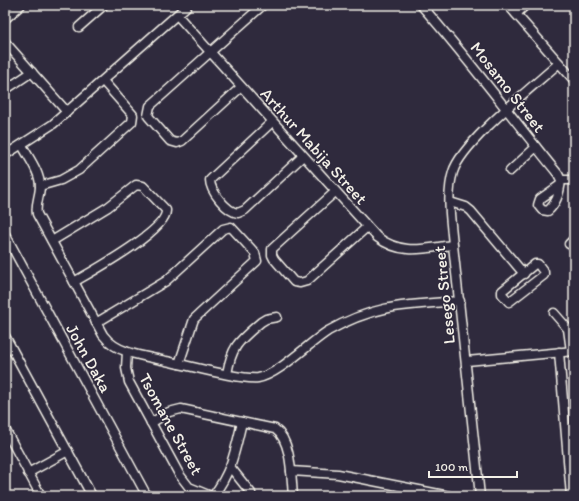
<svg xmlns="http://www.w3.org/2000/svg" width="579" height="501" viewBox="0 0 579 501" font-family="Itim,sans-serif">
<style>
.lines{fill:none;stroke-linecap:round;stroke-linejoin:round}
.minor-casing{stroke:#f4f1e8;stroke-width:11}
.minor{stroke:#2f2a3d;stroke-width:8}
.labels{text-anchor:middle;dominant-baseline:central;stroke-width:3;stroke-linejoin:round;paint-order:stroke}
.street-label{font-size:17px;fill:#f4f1e8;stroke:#2f2a3d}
</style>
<rect width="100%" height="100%" fill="#2f2a3d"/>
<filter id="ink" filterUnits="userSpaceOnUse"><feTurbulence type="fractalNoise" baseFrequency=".025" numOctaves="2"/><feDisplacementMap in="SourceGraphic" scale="8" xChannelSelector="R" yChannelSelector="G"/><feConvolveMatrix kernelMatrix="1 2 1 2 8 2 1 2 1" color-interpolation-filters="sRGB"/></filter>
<g filter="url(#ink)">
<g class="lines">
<defs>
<g id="minor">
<path d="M421,5C469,59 512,118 558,174L561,180H574"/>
<polyline points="508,5 574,80"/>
<polyline points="516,14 526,5"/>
<path d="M177,15L377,237C402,256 425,248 453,245"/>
<polyline points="5,19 21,5"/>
<polyline points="79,27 104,5"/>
<polyline points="5,42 67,112"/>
<polyline points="241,87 182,141 177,143 170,141 148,116 150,106 263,5"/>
<polyline points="5,90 32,72"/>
<path d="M272,122L210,180C210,191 227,212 238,213L245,210L303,156"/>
<path d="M22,145C28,157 40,172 40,186C40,196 35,204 37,214L103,335C109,343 118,349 128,352C140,356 153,358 166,361C187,365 239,380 258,378C278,375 309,343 328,331C376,304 407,305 460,301"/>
<polyline points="5,155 53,124 188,5"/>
<polyline points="510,171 536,147"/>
<path d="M560,185L540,199L538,205L542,210L548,211C557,203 560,191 561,180"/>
<polyline points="40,186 61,180 79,170 132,122 133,115 103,81"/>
<polyline points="335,192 272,249 272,255 274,259 294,282 300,283 307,281 367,227"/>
<polyline points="450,202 466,207 471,211 524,274"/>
<polyline points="5,234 147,496"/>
<path d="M52,241L108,207L136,185L143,186L166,210C168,230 91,272 74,282"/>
<polyline points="569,244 574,239"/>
<polygon points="535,264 538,264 544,272 544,275 509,302 502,294 502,291"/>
<polyline points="554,313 568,329 571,351"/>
<polyline points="96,323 166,281 223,229 231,227 255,253 257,261 194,319 179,364"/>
<polyline points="5,336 92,496"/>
<polyline points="127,352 126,368 129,382 179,474 189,487 211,496"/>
<polyline points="559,352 571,496"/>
<polyline points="467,361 574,351"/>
<path d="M227,374C232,345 239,341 261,322L266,319L277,317"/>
<path d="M151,423L169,412L181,409L275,429C292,441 291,476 293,496"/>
<polyline points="5,429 41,496"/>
<polyline points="231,468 251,493"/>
<polyline points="291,471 338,474 449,496"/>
<polyline points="28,473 68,451"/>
<path d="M213,496C232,471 235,451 242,422"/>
<path d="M480,496L453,245C451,221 446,195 453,172C462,142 534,86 559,63"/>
</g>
</defs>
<!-- minor casing -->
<use href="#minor" class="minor-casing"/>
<!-- minor -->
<use href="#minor" class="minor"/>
</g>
</g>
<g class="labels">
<!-- street labels -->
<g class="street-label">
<text transform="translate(508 87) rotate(52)">Mosamo Street</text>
<text transform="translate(314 146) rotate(48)">Arthur Mabija Street</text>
<text transform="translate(444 295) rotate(-96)">Lesego Street</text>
<text transform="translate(89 358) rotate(61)">John Daka</text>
<text transform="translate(171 424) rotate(61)">Tsomane Street</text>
</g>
</g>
<!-- margin -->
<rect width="579" height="501" fill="none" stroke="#2f2a3d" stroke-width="20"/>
<rect x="10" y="10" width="559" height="481" fill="none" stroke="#f4f1e8" stroke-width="1.5" filter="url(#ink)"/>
<!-- scale -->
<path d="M429 471v6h88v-6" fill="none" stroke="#f4f1e8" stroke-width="2"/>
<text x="435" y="471" font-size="12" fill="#f4f1e8" stroke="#2f2a3d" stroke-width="3" paint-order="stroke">100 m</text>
</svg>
